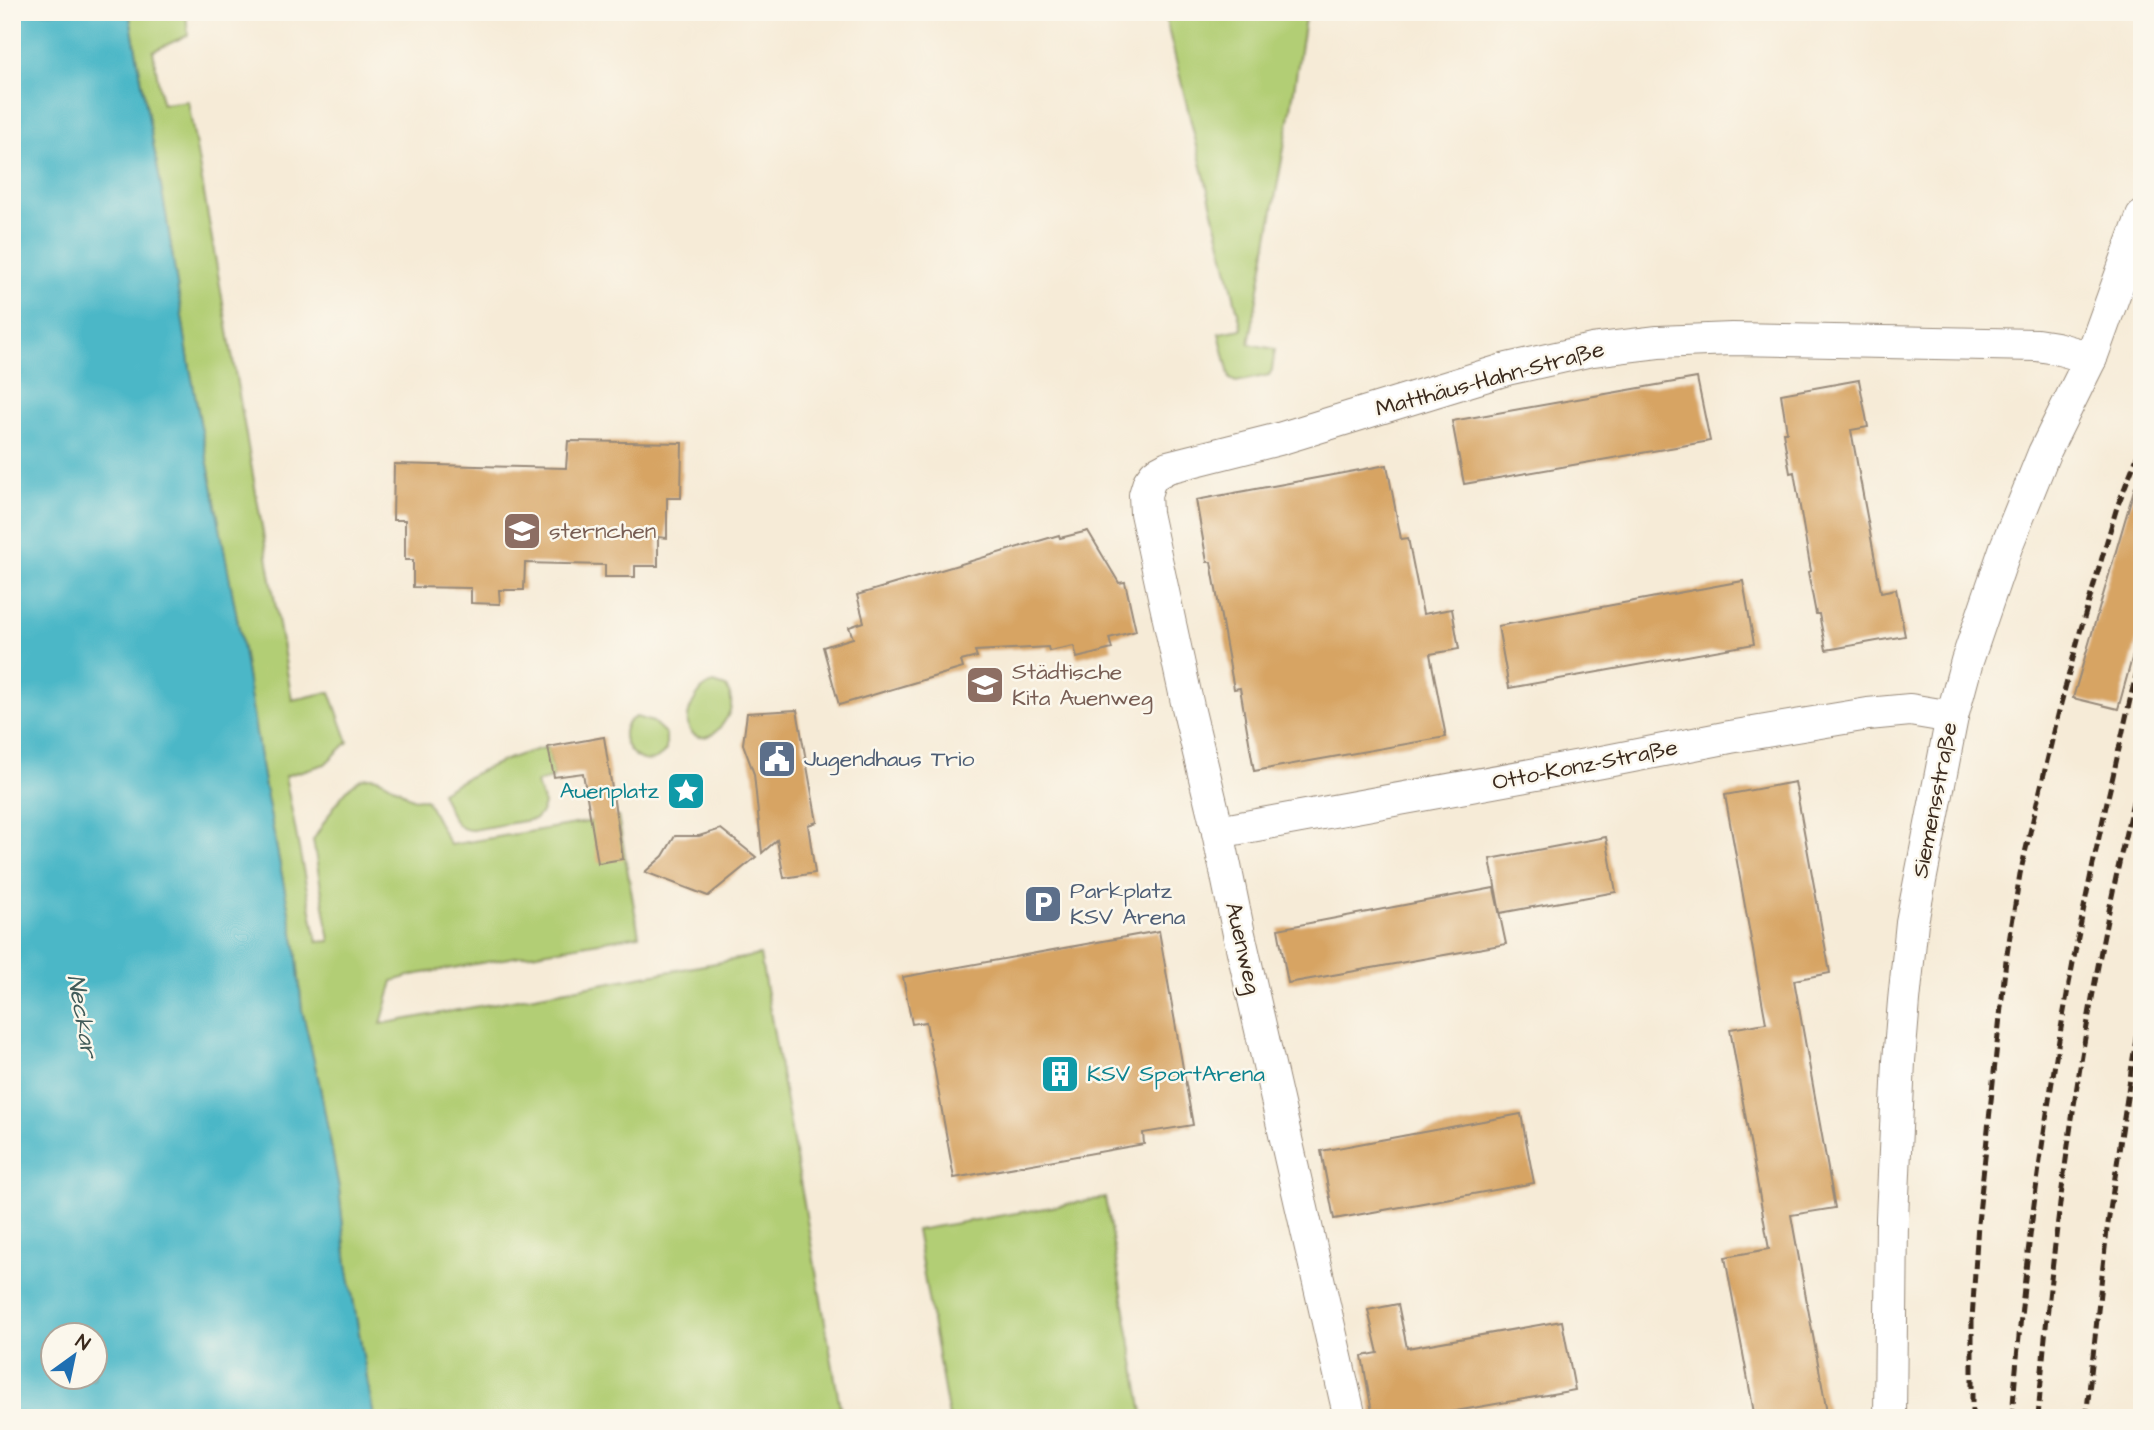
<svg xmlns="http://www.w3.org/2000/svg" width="2154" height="1430" viewBox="0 0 2154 1430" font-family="'Architects Daughter',sans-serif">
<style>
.green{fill:#b2ce74;stroke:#767c49;stroke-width:2}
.water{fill:#4bb7c7;stroke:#437072;stroke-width:2;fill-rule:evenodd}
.building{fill:#d7a464}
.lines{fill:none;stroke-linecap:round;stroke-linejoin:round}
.street-casing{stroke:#988a7a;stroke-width:34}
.street{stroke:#fff;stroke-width:32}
.rail{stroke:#3b2a1e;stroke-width:5;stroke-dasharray:10 5;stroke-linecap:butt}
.labels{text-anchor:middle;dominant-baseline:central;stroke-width:5;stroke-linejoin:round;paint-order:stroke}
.street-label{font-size:23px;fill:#3b2a1e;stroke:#fbf7ec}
.education-label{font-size:23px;fill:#785e54;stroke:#fbf7ec;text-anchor:start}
.service-label{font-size:23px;fill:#4e5e75;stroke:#fbf7ec;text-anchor:start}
.culture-label{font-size:23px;fill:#0d838f;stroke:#fbf7ec;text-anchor:end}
.water-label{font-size:24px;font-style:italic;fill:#415b59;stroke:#fbf7ec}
</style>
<rect width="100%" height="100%" fill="#fbf7ec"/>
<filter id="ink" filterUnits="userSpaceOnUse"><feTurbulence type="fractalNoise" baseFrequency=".0143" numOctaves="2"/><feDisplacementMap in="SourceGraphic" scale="14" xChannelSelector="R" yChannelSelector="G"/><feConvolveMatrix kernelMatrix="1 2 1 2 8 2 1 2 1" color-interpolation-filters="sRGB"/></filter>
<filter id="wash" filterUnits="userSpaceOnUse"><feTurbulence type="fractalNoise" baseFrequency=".00686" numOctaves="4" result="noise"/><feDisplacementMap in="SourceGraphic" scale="28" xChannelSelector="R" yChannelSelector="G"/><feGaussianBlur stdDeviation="1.57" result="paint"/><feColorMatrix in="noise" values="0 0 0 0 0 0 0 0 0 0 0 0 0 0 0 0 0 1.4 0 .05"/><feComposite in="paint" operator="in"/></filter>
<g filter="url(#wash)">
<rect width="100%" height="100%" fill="#f6ebd7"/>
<!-- green -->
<g class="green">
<path d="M129,12H186L188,35L153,51L162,104L188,101L292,700L330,692L348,742L325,764L285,776L317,942L330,941L313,840C325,823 348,775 371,777C380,777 389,784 396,788C409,795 410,801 426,799L450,845L618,817L639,935L413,975L393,981L381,1024L760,955L842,1418H374L347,1265L339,1188L319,1082L302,1010L296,948L263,777L243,650L190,368L166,214Z"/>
<polygon points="1164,12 1306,12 1291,109 1249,344 1275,349 1272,370 1269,375 1236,382 1230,379 1219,333 1242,329"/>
<path d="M714,683L726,687C733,698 733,707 726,719C706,754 671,734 697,696C702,689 705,685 714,683Z"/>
<path d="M636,717L653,722L666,734V750C643,783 604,731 636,717Z"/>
<path d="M548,747L554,777L536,783L544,804L541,813L535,819L472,830C453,831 448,806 441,792C475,772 510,755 548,747Z"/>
<polygon points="1105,1198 1144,1418 949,1418 916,1230"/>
</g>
<!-- water -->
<path class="water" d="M12,12H129L166,214L190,368L243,650L263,777L296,948L302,1010L319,1082L339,1188L347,1265L374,1418H12ZM52,1336H94V1378H52Z"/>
<g id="blocks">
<!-- building -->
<g class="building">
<polygon points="1697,378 1710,441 1464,484 1452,421"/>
<polygon points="1859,380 1868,427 1851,430 1881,592 1896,589 1905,636 1826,650 1819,614 1816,614 1808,572 1811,571 1794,472 1790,473 1783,432 1787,432 1781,394"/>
<polygon points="568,441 682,443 681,498 667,498 667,538 658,537 658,566 635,566 635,577 605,577 605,565 525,563 524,590 499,590 500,604 471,603 471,588 413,587 413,560 405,560 405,520 393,520 394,464 566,468"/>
<polygon points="1387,465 1401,539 1408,538 1423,614 1452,609 1459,649 1430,654 1446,737 1254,771 1240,688 1234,689 1211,562 1207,562 1196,500"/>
<polygon points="2135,486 2142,487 2142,622 2118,709 2073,698"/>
<polygon points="1088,531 1119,583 1125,582 1136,631 1109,638 1112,649 1077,658 1074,646 1049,651 1048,647 975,651 977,657 961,661 963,668 839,705 823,647 853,638 849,627 864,622 857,595 1059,535 1060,538"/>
<polygon points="1743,581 1754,644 1509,688 1498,626"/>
<polygon points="797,710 817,822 808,825 815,873 784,878 777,840 762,853 754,774 743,744 747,713"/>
<polygon points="604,737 623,859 598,863 583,773 554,777 548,747"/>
<polygon points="1795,782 1830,973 1794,980 1835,1208 1791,1215 1828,1418 1755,1418 1725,1257 1769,1249 1730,1029 1766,1023 1725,795"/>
<polygon points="721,829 756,857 708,896 645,872 663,856 675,836 699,836"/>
<polygon points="1606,837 1616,892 1500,913 1490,859"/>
<polygon points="1494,888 1506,944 1288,983 1278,929"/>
<polygon points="1159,931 1193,1125 1143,1133 1144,1144 954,1178 926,1022 912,1024 903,977"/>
<polygon points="1521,1114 1534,1183 1334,1219 1321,1151"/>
<polygon points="1398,1304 1407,1348 1562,1321 1575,1390 1416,1418 1373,1418 1362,1356 1378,1353 1368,1310"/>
</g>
</g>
</g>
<g filter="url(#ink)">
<use href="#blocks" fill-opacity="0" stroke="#988a7a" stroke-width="2"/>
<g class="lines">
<defs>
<g id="street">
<polyline points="1218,832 1602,762 1730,737 1868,714 1910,710 1952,717"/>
<polyline points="1350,1418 1239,934 1218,832 1188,707 1146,513 1145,495 1149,482 1155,474 1168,467 1279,439 1507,369 1592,350 1658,342 1732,339 2037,345 2056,348 2091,358"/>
<polyline points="1890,1418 1892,1218 1899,1061 1904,1001 1912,922 1952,717 1967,661 2006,547 2044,453 2091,358 2142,217"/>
</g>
</defs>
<!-- street casing -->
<use href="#street" class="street-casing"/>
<!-- street -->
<use href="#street" class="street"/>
<!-- rail -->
<g class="rail">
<polyline points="1972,1418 1972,1320 1978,1223 2006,960 2020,874 2059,711 2080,632 2117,507 2142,444"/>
<path d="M2012,1418C2028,1206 2061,1000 2109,793C2120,747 2129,699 2142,653"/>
<path d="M2038,1418C2055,1198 2089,979 2142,765"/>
<polyline points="2086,1418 2107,1230 2142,999"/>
</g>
</g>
</g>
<!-- icons -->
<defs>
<symbol id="school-square" viewBox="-11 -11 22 22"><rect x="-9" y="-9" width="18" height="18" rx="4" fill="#8d6e63" stroke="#fbf7ec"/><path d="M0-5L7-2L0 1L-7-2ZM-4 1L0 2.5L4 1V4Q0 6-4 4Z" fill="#fff"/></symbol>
<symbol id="civic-square" viewBox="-11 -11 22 22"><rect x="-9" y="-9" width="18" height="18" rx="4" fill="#5c6f8a" stroke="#fbf7ec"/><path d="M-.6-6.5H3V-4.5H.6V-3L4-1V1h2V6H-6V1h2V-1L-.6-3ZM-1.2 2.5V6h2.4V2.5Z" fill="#fff"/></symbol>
<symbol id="sight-square" viewBox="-11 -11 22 22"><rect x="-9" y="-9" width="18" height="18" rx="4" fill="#0f9aa8" stroke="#fbf7ec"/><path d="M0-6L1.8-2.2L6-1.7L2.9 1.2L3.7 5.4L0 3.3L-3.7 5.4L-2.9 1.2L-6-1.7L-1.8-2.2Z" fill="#fff"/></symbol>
<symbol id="parking-square" viewBox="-11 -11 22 22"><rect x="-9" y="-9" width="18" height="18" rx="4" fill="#5c6f8a" stroke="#fbf7ec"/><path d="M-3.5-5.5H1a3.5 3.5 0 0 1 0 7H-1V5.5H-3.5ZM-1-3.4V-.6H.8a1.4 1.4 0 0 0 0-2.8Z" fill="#fff"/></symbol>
<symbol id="building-square" viewBox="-11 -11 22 22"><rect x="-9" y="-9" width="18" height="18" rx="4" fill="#0f9aa8" stroke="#fbf7ec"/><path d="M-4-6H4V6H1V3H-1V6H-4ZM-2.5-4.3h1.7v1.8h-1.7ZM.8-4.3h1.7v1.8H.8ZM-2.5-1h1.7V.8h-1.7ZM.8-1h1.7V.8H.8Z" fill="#fff"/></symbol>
</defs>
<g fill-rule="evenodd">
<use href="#school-square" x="500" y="509" width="44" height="44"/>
<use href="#school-square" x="963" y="663" width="44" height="44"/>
<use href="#civic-square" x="755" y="737" width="44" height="44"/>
<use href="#sight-square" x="664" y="769" width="44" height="44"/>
<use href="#parking-square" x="1021" y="882" width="44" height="44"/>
<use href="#building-square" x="1038" y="1052" width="44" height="44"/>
</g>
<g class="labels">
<!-- street labels -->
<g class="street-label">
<text transform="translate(1490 379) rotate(-15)">Matthäus-Hahn-Straße</text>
<text transform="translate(1585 765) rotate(-11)">Otto-Konz-Straße</text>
<text transform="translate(1935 800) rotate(-79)">Siemensstraße</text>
<text transform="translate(1243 948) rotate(77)">Auenweg</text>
</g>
<!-- education labels -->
<g class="education-label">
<text x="549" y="531">sternchen</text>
<text x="1012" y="672">Städtische<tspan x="1012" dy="26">Kita Auenweg</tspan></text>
</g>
<!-- service labels -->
<g class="service-label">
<text x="804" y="759">Jugendhaus Trio</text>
<text x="1070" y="891">Parkplatz<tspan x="1070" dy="26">KSV Arena</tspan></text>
</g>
<!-- culture labels -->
<g class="culture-label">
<text x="659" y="791">Auenplatz</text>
<text x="1087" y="1074" text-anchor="start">KSV SportArena</text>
</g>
<!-- water labels -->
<g class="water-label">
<text transform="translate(82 1016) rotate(80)">Neckar</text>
</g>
</g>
<!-- margin -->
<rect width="2154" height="1430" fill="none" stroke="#fbf7ec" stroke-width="42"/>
<!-- north arrow -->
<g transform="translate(74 1356) rotate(33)"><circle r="33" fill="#fbf7ec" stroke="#aea59a" stroke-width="2"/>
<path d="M0-5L12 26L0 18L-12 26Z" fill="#1f6fb2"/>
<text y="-10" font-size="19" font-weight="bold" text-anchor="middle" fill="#3b2a1e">N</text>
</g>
</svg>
